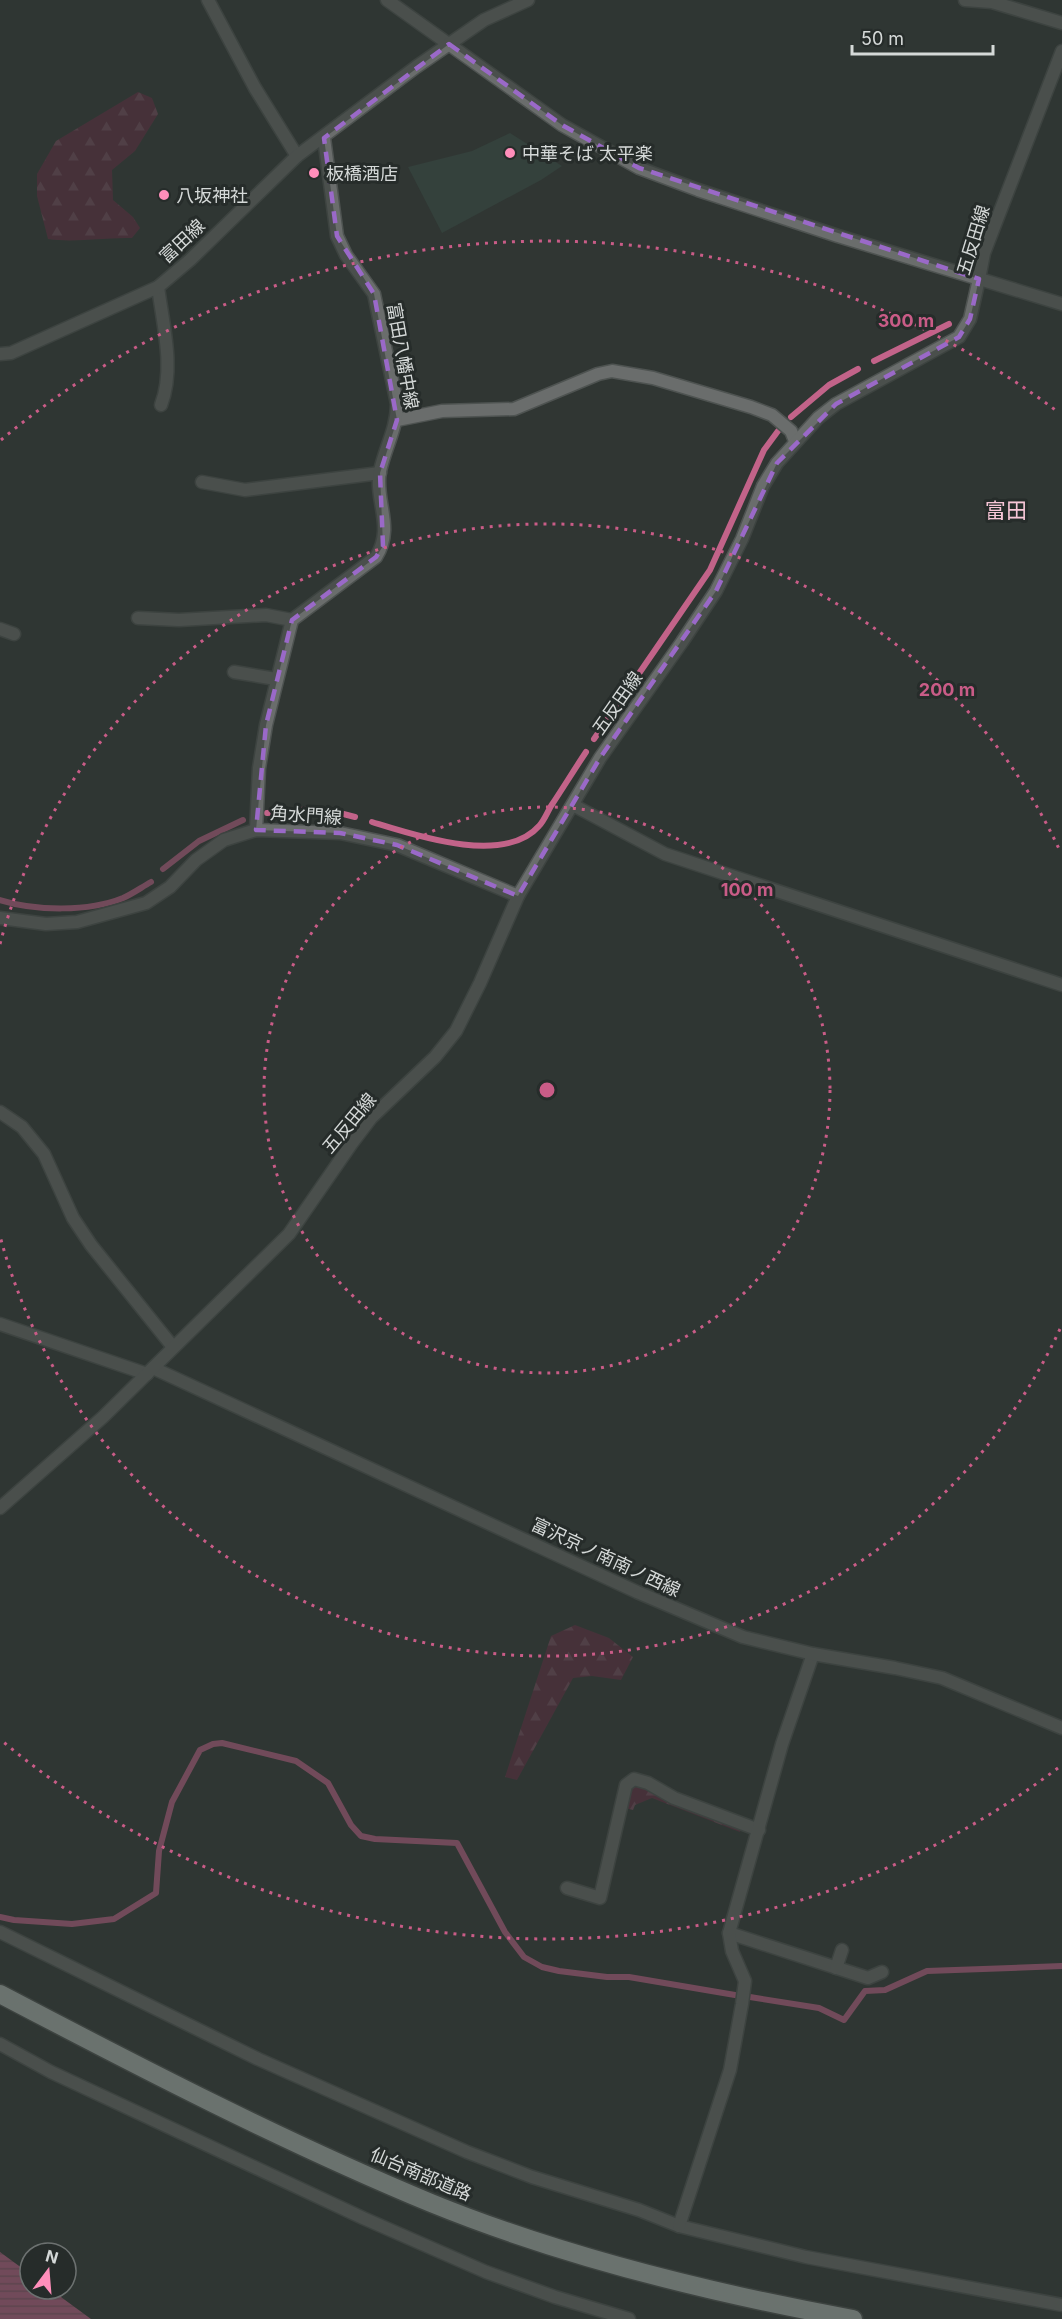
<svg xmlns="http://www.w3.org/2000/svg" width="1062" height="2319" viewBox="0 0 1062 2319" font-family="Inter,'Noto Sans JP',sans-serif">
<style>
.built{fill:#34413c}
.forest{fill:url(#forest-firs)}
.water{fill:url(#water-rules)}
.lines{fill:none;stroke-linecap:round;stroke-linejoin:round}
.stream{stroke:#c26389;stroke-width:6}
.minor-casing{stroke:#4e5351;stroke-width:15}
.tertiary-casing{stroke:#4e5351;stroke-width:15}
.motorway-casing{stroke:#4e5351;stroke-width:21}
.minor{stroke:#6a6d6c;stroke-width:12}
.tertiary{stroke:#6a6d6c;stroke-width:12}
.motorway{stroke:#b2bab7;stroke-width:18}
.marked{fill:none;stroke:#9a69c8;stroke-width:4.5;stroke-dasharray:12 8;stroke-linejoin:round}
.ring{fill:none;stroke:#c95c87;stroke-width:3;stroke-dasharray:3 6}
.poi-dot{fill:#ff8eba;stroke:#262c2a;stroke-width:2}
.labels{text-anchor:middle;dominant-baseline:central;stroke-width:6;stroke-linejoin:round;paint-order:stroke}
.poi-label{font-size:18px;fill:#d5d9d8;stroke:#262c2a;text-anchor:start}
.street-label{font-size:18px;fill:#d5d9d8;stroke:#262c2a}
.quarter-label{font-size:21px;fill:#f7c6d7;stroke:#262c2a}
.centre{fill:#c95c87;stroke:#262c2a;stroke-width:3}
.ring-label{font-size:18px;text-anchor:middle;font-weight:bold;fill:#c95c87;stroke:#262c2a;stroke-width:6;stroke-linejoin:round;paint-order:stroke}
</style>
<defs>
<pattern id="forest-firs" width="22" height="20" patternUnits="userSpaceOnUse" patternTransform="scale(1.5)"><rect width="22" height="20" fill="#622c42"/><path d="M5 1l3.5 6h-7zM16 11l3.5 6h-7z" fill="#784a5d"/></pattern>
<pattern id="water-rules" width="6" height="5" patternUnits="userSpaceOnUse" patternTransform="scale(1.5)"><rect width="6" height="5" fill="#c26389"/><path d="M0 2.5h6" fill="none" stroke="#945770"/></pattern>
</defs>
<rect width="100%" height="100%" fill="#303633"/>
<!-- built -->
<polygon class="built" points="510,133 562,166 541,180 442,233 408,167 472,151"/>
<!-- forest -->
<g class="forest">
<path d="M138,92L152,98L158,114L135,151L112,170L113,200L133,217L140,228L132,238C104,237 76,243 48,239L37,196V174L56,141Z"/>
<polygon points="575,1625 609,1638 633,1657 621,1680 592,1676 573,1678 517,1780 505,1777 551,1636"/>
<polygon points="636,1783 741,1829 740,1832 652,1798 635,1805 633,1810 625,1808 629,1787"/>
</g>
<!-- water -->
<polygon class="water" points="0,2252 30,2274 30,2289 50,2289 91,2319 0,2319"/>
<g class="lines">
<!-- stream -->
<g class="stream">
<polyline points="874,361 949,324"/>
<polyline points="791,417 829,385 858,369"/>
<polyline points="594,739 710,570 764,450 778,431"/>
<polyline points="328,810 355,817"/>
<polyline points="267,813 312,809"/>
<path d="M372,822C414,835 504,866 539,826C544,821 547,813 551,806C563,788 574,770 586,752"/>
<polyline points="163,869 199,841 243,820"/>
<path d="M0,900C35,911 89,912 123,898C132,894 142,887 151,882"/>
<polyline points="0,1917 14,1920 72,1924 114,1919 156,1893 159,1851 172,1802 200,1750 213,1744 222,1743 296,1761 328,1783 351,1825 361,1836 375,1839 457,1843 505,1932 524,1957 542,1967 559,1971 607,1977 629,1977 735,1995"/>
<polyline points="750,1997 819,2008 844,2020 865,1991 885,1990 927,1971 1062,1966"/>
</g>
<defs>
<g id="minor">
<polyline points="208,0 255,88 297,156"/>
<polyline points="965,0 992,2 1062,23"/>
<polyline points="979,279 984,253 1062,51"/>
<path d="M158,287C163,325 175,369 161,405"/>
<polyline points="397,420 442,411 514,409 598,374 612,371 653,378 751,407 772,415 791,431 795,441"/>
<polyline points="202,482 245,490 380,473"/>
<polyline points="138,618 179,620 266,615 292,620"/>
<polyline points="0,629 14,634"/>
<polyline points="234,672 276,679"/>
<polyline points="573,805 665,854 1062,985"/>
<path d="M256,830L259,768L266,725L292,620L376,557C395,527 374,500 380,471C385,448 397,428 397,404L374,294L346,255L337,236L324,138"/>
<polyline points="0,918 46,924 77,922 146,903 170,887 196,860 224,840 256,830 340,833 397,845 518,896"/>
<polyline points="0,1112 22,1127 44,1154 73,1218 91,1245 173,1347"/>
<polyline points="0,1324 147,1374"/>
<polyline points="567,1888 600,1898 626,1785 634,1779 648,1783 674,1798 759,1830"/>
<polyline points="0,1932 258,2059 467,2152 532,2177 639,2210 679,2226 806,2257 1062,2305"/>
<polyline points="729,1933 868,1978 882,1972"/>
<polyline points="836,1968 842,1950"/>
<polyline points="0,2044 51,2072 363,2218 486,2272 555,2297 629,2319"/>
<polyline points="679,2226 730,2070 742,2004 745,1981 732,1951 729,1933 782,1744 813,1654"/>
</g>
<g id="tertiary">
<polyline points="387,0 562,125 639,168 698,190 838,236 1062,304"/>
<polyline points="0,354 11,353 158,287 190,260 297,156 416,67 484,20 528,0"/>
<polyline points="153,1368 637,1592 743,1637 813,1654 895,1668 942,1678 1062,1728"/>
<polyline points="0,1508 103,1417 289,1234 352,1143 371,1118 435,1057 456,1031 480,983 518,896 600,758 682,642 716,591 742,539 763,486 777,463 818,418 836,404 959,337 970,319 979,279"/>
</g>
<path id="motorway" d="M0,1994C141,2068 284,2142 431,2203C566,2258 710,2293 853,2319"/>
</defs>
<!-- minor casing -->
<use href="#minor" class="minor-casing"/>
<!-- tertiary casing -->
<use href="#tertiary" class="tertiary-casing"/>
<!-- motorway casing -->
<use href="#motorway" class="motorway-casing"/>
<!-- minor -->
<use href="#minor" class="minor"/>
<!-- tertiary -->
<use href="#tertiary" class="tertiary"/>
<!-- motorway -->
<use href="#motorway" class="motorway"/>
</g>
<!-- marked area -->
<path d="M0 0H1062V2319H0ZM449,44L562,125L639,168L979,279L970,319L959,337L836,404L777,463L716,591L600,758L518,896L397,845L340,833L256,830L266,725L292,620L376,557L383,546L380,473L397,420L374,294L337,236L324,138Z" fill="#303633" fill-opacity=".55" fill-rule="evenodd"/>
<path class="marked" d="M449,44L562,125L639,168L979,279L970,319L959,337L836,404L777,463L716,591L600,758L518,896L397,845L340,833L256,830L266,725L292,620L376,557L383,546L380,473L397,420L374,294L337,236L324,138Z"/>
<!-- distance rings -->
<g class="ring">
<circle cx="547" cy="1090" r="283"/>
<path d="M1060 1329A566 566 0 0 1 0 1236M0 944A566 566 0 0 1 1060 851"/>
<path d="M1058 1768A849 849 0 0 1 1 1740M1 440A849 849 0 0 1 1058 412"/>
</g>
<!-- markers -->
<g class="poi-dot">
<circle cx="510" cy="153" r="6"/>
<circle cx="314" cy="173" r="6"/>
<circle cx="164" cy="195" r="6"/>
</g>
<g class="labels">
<!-- poi labels -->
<g class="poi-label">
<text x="522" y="153">中華そば 太平楽</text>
<text x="326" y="173">板橋酒店</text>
<text x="176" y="195">八坂神社</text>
</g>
<!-- street labels -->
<g class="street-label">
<text transform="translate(973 240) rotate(-73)">五反田線</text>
<text transform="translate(182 241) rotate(-43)">富田線</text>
<text transform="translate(403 356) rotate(80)">富田八幡中線</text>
<text transform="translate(617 703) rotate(-55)">五反田線</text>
<text transform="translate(306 815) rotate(4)">角水門線</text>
<text transform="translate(349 1123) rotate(-50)">五反田線</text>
<text transform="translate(606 1557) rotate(25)">富沢京ノ南南ノ西線</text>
<text transform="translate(421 2174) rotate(23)">仙台南部道路</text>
</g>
<!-- quarter labels -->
<g class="quarter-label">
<text x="1006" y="510">富田</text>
</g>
</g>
<circle cx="547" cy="1090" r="9" class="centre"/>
<g class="ring-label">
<text x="906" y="327">300 m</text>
<text x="947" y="696">200 m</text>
<text x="747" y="896">100 m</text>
</g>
<!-- north arrow -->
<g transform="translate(48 2271) rotate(16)"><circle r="28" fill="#262c2a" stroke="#6c7170" stroke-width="1.5"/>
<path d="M0-4.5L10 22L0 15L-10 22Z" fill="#ff8eba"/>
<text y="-9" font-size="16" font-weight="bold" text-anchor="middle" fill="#d5d9d8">N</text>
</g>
<!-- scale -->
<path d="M852 45v9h141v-9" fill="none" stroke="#d5d9d8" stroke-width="3"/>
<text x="861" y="45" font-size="18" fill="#d5d9d8" stroke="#262c2a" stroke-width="4.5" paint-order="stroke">50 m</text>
</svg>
